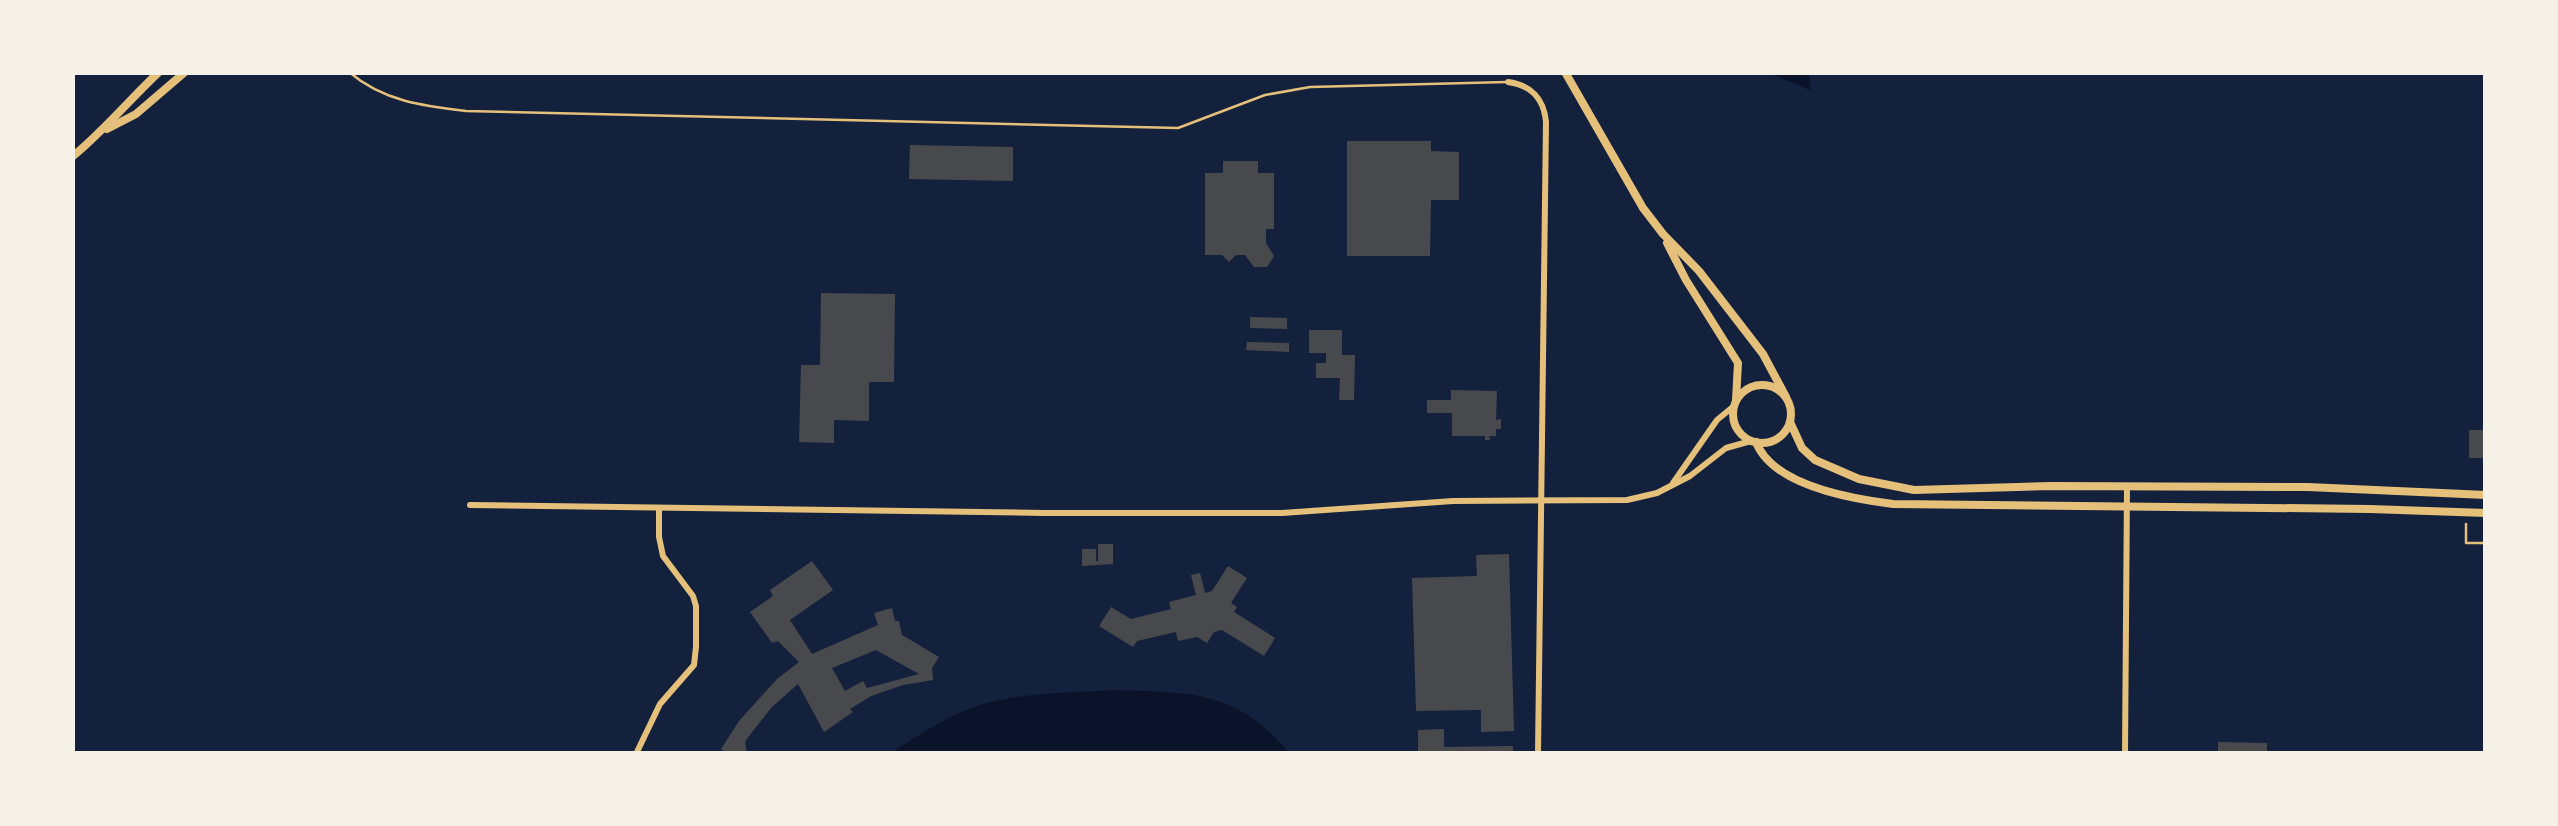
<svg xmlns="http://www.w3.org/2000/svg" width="2558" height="826" viewBox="0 0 2558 826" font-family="'Nunito Sans',sans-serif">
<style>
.water{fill:#0b132b}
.building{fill:#48494c;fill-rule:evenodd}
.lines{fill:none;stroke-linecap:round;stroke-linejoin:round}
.path{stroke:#e5c07b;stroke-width:2.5}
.service{stroke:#e5c07b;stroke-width:2.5}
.minor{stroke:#e5c07b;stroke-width:6}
.tertiary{stroke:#e5c07b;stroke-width:8}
</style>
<rect width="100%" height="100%" fill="#14213d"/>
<!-- water -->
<g class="water">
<polygon points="1768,73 1809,73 1811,91 1805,88"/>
<path d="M1114,690C1191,693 1236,689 1289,753H891C913,739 935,724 959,713C1006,692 1063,693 1114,690Z"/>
</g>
<!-- building -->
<g class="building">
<polygon points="1347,141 1431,141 1431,151 1459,152 1459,200 1431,200 1430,256 1347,256"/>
<polygon points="910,145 1013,147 1013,181 909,179"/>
<polygon points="1223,161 1258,161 1258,173 1274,173 1274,229 1266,229 1266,243 1274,256 1267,267 1254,267 1245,255 1236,255 1229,262 1222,255 1205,255 1205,173 1223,173"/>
<polygon points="821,293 895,294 894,382 869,382 869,421 834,420 834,443 799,442 801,365 820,365"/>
<polygon points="1250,317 1287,318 1287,329 1250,328"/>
<polygon points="1309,330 1342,330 1342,355 1355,355 1354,400 1339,400 1340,378 1316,378 1316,363 1326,363 1326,353 1309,353"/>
<polygon points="1247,342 1289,343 1289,352 1246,350"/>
<polygon points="1451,390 1497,391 1496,420 1501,419 1501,429 1496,429 1496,436 1489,436 1490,440 1485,440 1485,436 1452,436 1452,413 1427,413 1427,400 1451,400"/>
<rect x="2469" y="430" width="17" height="28"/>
<polygon points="1098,544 1113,544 1113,564 1082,566 1082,549 1096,549 1096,561 1098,561"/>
<polygon points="1509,554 1514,731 1481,732 1481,710 1416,711 1412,578 1477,576 1476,555"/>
<path d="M812,561L833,590L790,620L812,654L878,625L874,613L892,608L895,621H899L902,635L939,657L932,668L933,680L903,685L871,696L850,709L853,712L824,732L798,684L772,707L752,732L745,742L747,754H728L721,749L739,721L777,679L799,662L778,641L772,643L750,612L773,596L770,590ZM876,650L919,674L867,688L863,681L845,691L832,668Z"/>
<polygon points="1228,566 1247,578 1231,603 1237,607 1234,612 1275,638 1264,656 1222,630 1214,632 1207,643 1197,637 1178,641 1176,632 1137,641 1133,647 1099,626 1111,607 1131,619 1171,609 1169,602 1196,595 1191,575 1200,573 1205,593 1212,591"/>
<polygon points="1444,729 1444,747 1513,746 1513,754 1418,754 1418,730"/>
<polygon points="2218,742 2267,743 2267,754 2218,754"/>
</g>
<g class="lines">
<!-- path -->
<polyline class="path" points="2466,524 2466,543 2486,543"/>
<!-- service -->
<path class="service" d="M349,72C383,101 423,106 466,111L1178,128L1265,95L1310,87L1507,82"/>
<!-- minor -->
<g class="minor">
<path d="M1508,82C1531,85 1544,99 1546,122L1538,754"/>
<polyline points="1673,483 1717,420 1734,406"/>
<polyline points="470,505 1045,513 1282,513 1453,501 1627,500 1657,493 1690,476 1726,448 1751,441"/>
<polyline points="636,754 660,704 694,665 696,647 696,606 693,596 663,556 659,537 659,508"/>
<polyline points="2125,754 2127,487"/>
</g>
<!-- tertiary -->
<g class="tertiary">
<polyline points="1565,72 1643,208 1663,234 1699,271 1763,354 1786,397"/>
<polyline points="107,129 136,114 185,72"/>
<path d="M72,157C104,131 129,100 159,72"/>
<polyline points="1667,243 1686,280 1738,363 1736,400"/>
<circle cx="1762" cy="414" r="29"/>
<polyline points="1790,422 1802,448 1815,460 1859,479 1914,490 2050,486 2308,487 2486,495"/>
<path d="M1756,442C1773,486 1853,499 1893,504L2370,509L2486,513"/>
</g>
</g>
<!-- border -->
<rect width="2558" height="826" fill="none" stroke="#f6f1e7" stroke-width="150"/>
</svg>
